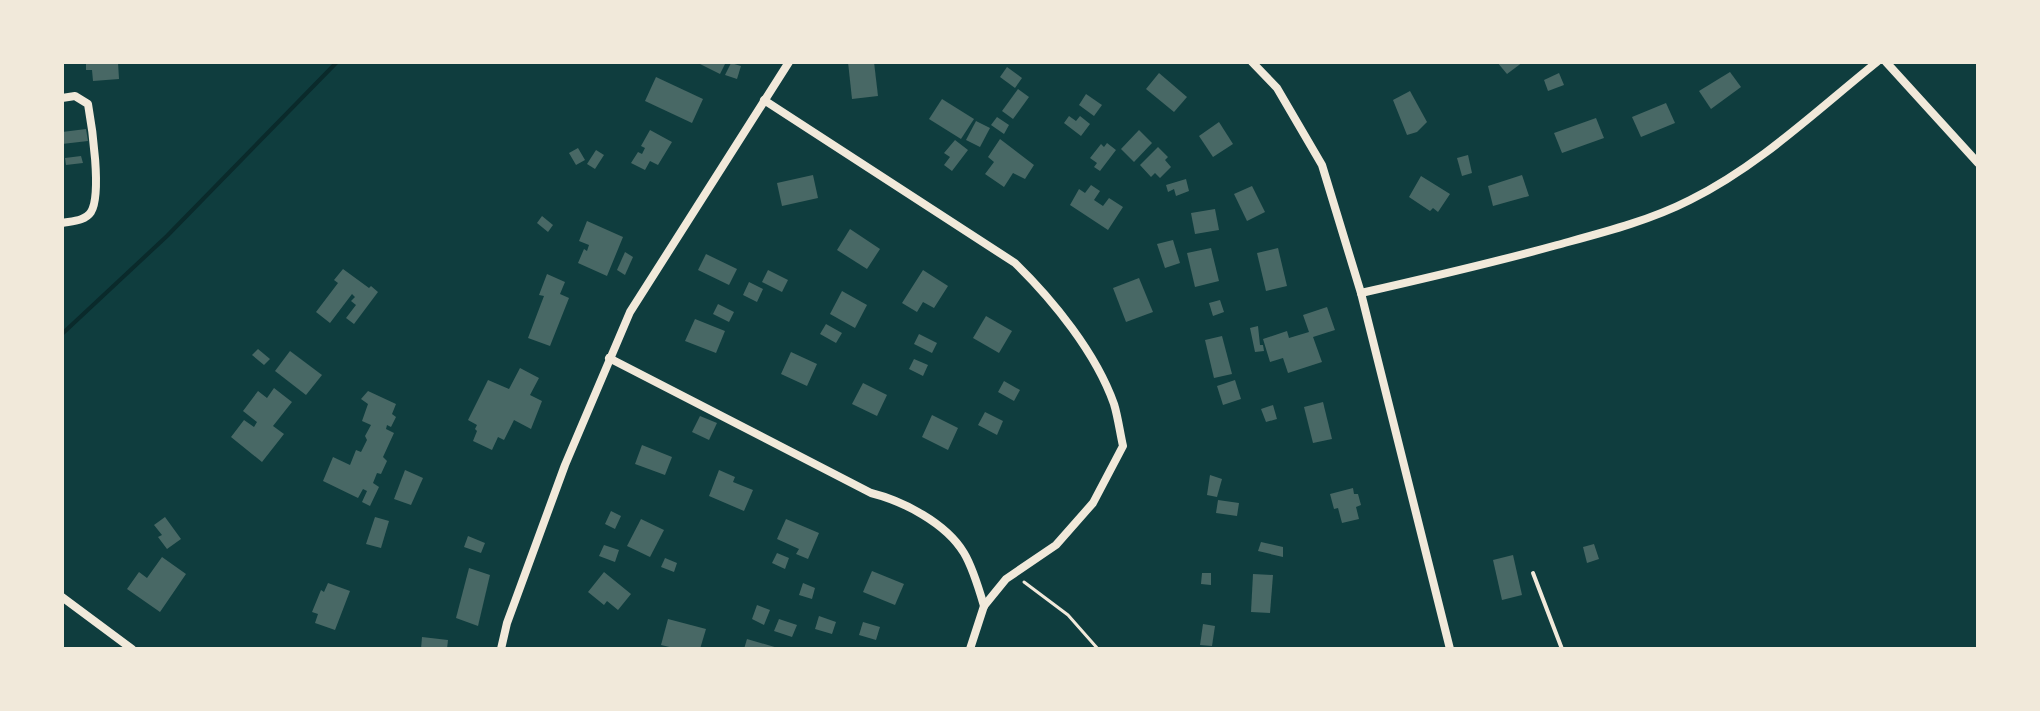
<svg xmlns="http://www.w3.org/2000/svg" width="2040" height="711" viewBox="0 0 2040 711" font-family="Inter,sans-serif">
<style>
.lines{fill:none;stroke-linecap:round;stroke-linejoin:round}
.stream{stroke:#0a2a2b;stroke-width:4}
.building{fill:#486865}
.path{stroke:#f1e9da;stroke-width:3}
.service{stroke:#f1e9da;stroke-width:4}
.minor{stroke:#f1e9da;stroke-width:8}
</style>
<rect width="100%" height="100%" fill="#0f3d3e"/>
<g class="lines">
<!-- stream -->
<polyline class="stream" points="62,334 167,236 337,62"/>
</g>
<!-- building -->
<g class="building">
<polygon points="86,62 118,62 119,79 93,81 92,70 86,70"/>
<polygon points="696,62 726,62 720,74"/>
<polygon points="848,62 874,62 878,96 852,99"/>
<polygon points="1497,62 1523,62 1507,74"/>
<polygon points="731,63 741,66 737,79 725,75"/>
<polygon points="1007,67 1022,78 1015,88 1000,77"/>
<polygon points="1730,72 1741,87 1711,109 1699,91"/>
<polygon points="1159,73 1187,97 1174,112 1146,89"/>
<polygon points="1559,73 1564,85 1548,91 1544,80"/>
<polygon points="656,77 703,99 692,123 645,101"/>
<polygon points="1018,89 1029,97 1013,119 1002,111"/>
<polygon points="1410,91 1427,122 1417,132 1407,135 1393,100"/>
<polygon points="1086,94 1102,105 1094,116 1079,105"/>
<polygon points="942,99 974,119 961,139 929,119"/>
<polygon points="1666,103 1675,123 1641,137 1632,117"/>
<polygon points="1069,116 1076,121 1080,116 1090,124 1081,136 1064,123"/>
<polygon points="997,117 1009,125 1004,134 991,125"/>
<polygon points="1596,118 1604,138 1562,153 1554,133"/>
<polygon points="976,121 990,128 980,147 966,140"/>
<polygon points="1219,122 1233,144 1213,157 1199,136"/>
<polygon points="86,129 88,141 62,144 62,132"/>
<polygon points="650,130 672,142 658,165 650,161 645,170 631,163 638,152 642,154 645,148 641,146"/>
<polygon points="1139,130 1152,143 1134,162 1121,149"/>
<polygon points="1000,139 1034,165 1025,179 1013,173 1004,187 985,174 994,162 988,157"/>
<polygon points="955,140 968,150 952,171 944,165 950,157 944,153"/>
<polygon points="1107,143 1116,150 1100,171 1094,167 1097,163 1090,158 1101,144 1104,147"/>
<polygon points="1158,147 1168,157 1165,160 1171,167 1160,178 1155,173 1151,177 1140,165"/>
<polygon points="578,148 585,160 576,165 569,153"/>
<polygon points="596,150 604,155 595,169 587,164"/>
<polygon points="1468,155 1472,173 1462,176 1457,158"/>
<polygon points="81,156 83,163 66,165 65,158"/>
<polygon points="813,175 818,198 782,206 777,183"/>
<polygon points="1522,175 1529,196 1493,206 1488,186"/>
<polygon points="1421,176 1450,194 1438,212 1433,208 1430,211 1409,197"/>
<polygon points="1186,179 1189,191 1176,196 1174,189 1168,192 1166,185"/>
<polygon points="1091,185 1100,191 1094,200 1103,206 1109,198 1123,207 1108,230 1070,205 1079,189 1085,193"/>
<polygon points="1252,186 1265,212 1247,221 1234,194"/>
<polygon points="1215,209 1219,230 1195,234 1191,213"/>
<polygon points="542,216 553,225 548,232 537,223"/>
<polygon points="587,221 623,237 607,276 578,263 584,249 587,251 589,245 579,241"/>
<polygon points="850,229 880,249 867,269 837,250"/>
<polygon points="1173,240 1180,263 1165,268 1157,244"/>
<polygon points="1211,248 1219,281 1195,287 1187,253"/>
<polygon points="1278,248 1287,286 1266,291 1257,253"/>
<polygon points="625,252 633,257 625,275 617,270"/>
<polygon points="706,254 737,269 729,285 698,270"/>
<polygon points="343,269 369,288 371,286 378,292 354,324 346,318 356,305 351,301 355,297 352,294 330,323 316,312 338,283 334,280"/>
<polygon points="768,270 788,280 782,292 762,282"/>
<polygon points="923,270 948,286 934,308 923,302 917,312 902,303"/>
<polygon points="547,274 565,282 560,294 569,298 550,346 528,338 544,296 539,295"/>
<polygon points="1139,278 1153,312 1126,322 1113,288"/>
<polygon points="749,282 763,289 757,302 743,295"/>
<polygon points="842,291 867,305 855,328 830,314"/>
<polygon points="1220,300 1224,312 1213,316 1209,303"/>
<polygon points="718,304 734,312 729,322 713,314"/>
<polygon points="1327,307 1335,330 1313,337 1322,362 1288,373 1283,358 1270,362 1263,339 1287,331 1289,338 1309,332 1303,315"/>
<polygon points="986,316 1012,331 999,353 973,338"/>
<polygon points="695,319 725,331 716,353 685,341"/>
<polygon points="826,324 842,333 836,343 820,334"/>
<polygon points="1258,326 1260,345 1263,345 1264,351 1255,352 1250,328"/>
<polygon points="919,334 937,343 932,353 914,344"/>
<polygon points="1222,336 1232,374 1214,378 1205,340"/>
<polygon points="258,349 270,359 264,365 252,355"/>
<polygon points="290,351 322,375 306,395 275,371"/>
<polygon points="791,352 817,364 807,386 781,374"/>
<polygon points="914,359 928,365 923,376 909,369"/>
<polygon points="520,368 539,378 530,395 542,401 531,429 514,420 504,440 498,437 492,450 473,441 477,431 475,429 477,425 468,420 488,380 509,389"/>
<polygon points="1235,380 1241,399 1223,405 1217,386"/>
<polygon points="1004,381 1020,390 1014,401 998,392"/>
<polygon points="863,383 887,395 877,416 852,404"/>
<polygon points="274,388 292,402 273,426 284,434 262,462 231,437 244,420 254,427 257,422 243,411 258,391 267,398"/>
<polygon points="368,391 396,404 392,414 396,417 391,427 387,425 386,429 394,433 383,457 387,461 381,474 377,473 373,483 379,487 370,506 362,502 367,491 363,489 358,498 323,481 333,457 350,465 356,450 361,452 367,440 365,436 371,425 362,421 368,404 361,399"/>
<polygon points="1323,402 1332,439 1313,443 1304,407"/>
<polygon points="1273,405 1277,419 1266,422 1261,409"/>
<polygon points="985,412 1003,421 997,435 978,425"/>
<polygon points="932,415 958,428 948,450 922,437"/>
<polygon points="700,416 717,423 709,440 692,432"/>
<polygon points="642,445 672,457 665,475 635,464"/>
<polygon points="405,470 423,478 411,505 394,499"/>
<polygon points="719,470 735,477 733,482 753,490 744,511 709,496"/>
<polygon points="1210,475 1222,479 1217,497 1207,495"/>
<polygon points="1353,488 1354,494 1358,494 1361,505 1356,507 1359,519 1342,523 1338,508 1334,509 1330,494"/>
<polygon points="1218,500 1239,503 1237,516 1216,513"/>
<polygon points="611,511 621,516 615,529 605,524"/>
<polygon points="165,517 181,539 167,549 158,537 162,535 154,525"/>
<polygon points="375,517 389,521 381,548 366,544"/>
<polygon points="641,519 664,530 650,557 627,546"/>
<polygon points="786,519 819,533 808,559 796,554 799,549 777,539"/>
<polygon points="468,536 485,543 481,553 464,547"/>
<polygon points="1261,542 1283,547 1283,557 1258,551"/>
<polygon points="1594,544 1599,559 1587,563 1583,547"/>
<polygon points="604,545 619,550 615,562 599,556"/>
<polygon points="777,553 789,558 785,569 772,563"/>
<polygon points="1513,555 1522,595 1502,600 1493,560"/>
<polygon points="162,557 186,574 160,612 127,589 139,572 147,578"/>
<polygon points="665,558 677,563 674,572 661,567"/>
<polygon points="469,568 490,575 478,626 456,618"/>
<polygon points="872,571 904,584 895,605 863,592"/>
<polygon points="604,572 631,594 618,610 607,601 604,605 588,592"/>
<polygon points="1202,573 1211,573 1211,585 1201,584"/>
<polygon points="1253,574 1273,575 1270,613 1251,612"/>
<polygon points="328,583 350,591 335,630 315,623 318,614 312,612 321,590 324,592"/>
<polygon points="803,583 815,588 812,599 799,595"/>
<polygon points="757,605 770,610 764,625 752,619"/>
<polygon points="819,616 836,622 832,634 815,629"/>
<polygon points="668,619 706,629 700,649 678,649 661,645"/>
<polygon points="779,619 797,625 792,637 774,631"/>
<polygon points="863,622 880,627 876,640 859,635"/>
<polygon points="1203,624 1215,626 1212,646 1200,645"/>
<polygon points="422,637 448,640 447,649 421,649"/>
<polygon points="747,639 778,648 778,649 744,649"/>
</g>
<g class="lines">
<!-- path -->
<polyline class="path" points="1024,582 1068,615 1098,649"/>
<!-- service -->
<polyline class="service" points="1533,573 1562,649"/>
<!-- minor -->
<g class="minor">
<polyline points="1252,62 1277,88 1322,165 1361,293 1450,649"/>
<polyline points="1886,62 1978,163"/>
<path d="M62,98L75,96L88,104C92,126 102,194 91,212C85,221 72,221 62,223"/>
<path d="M764,100L1015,263C1053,300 1096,353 1114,404C1118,417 1120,433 1123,446L1093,503L1056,545L1006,579L984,606L970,649"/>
<path d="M1361,293C1427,278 1492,263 1557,245C1601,233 1649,221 1690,200C1759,166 1817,110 1877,62"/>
<path d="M609,358L871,493C903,501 946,523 964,553C973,568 979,589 984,606"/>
<polyline points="62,597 132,649"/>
<polyline points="501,649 507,623 565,465 630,312 789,62"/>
</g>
</g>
<!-- border -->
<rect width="2040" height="711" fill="none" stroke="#f1e9da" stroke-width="128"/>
</svg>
